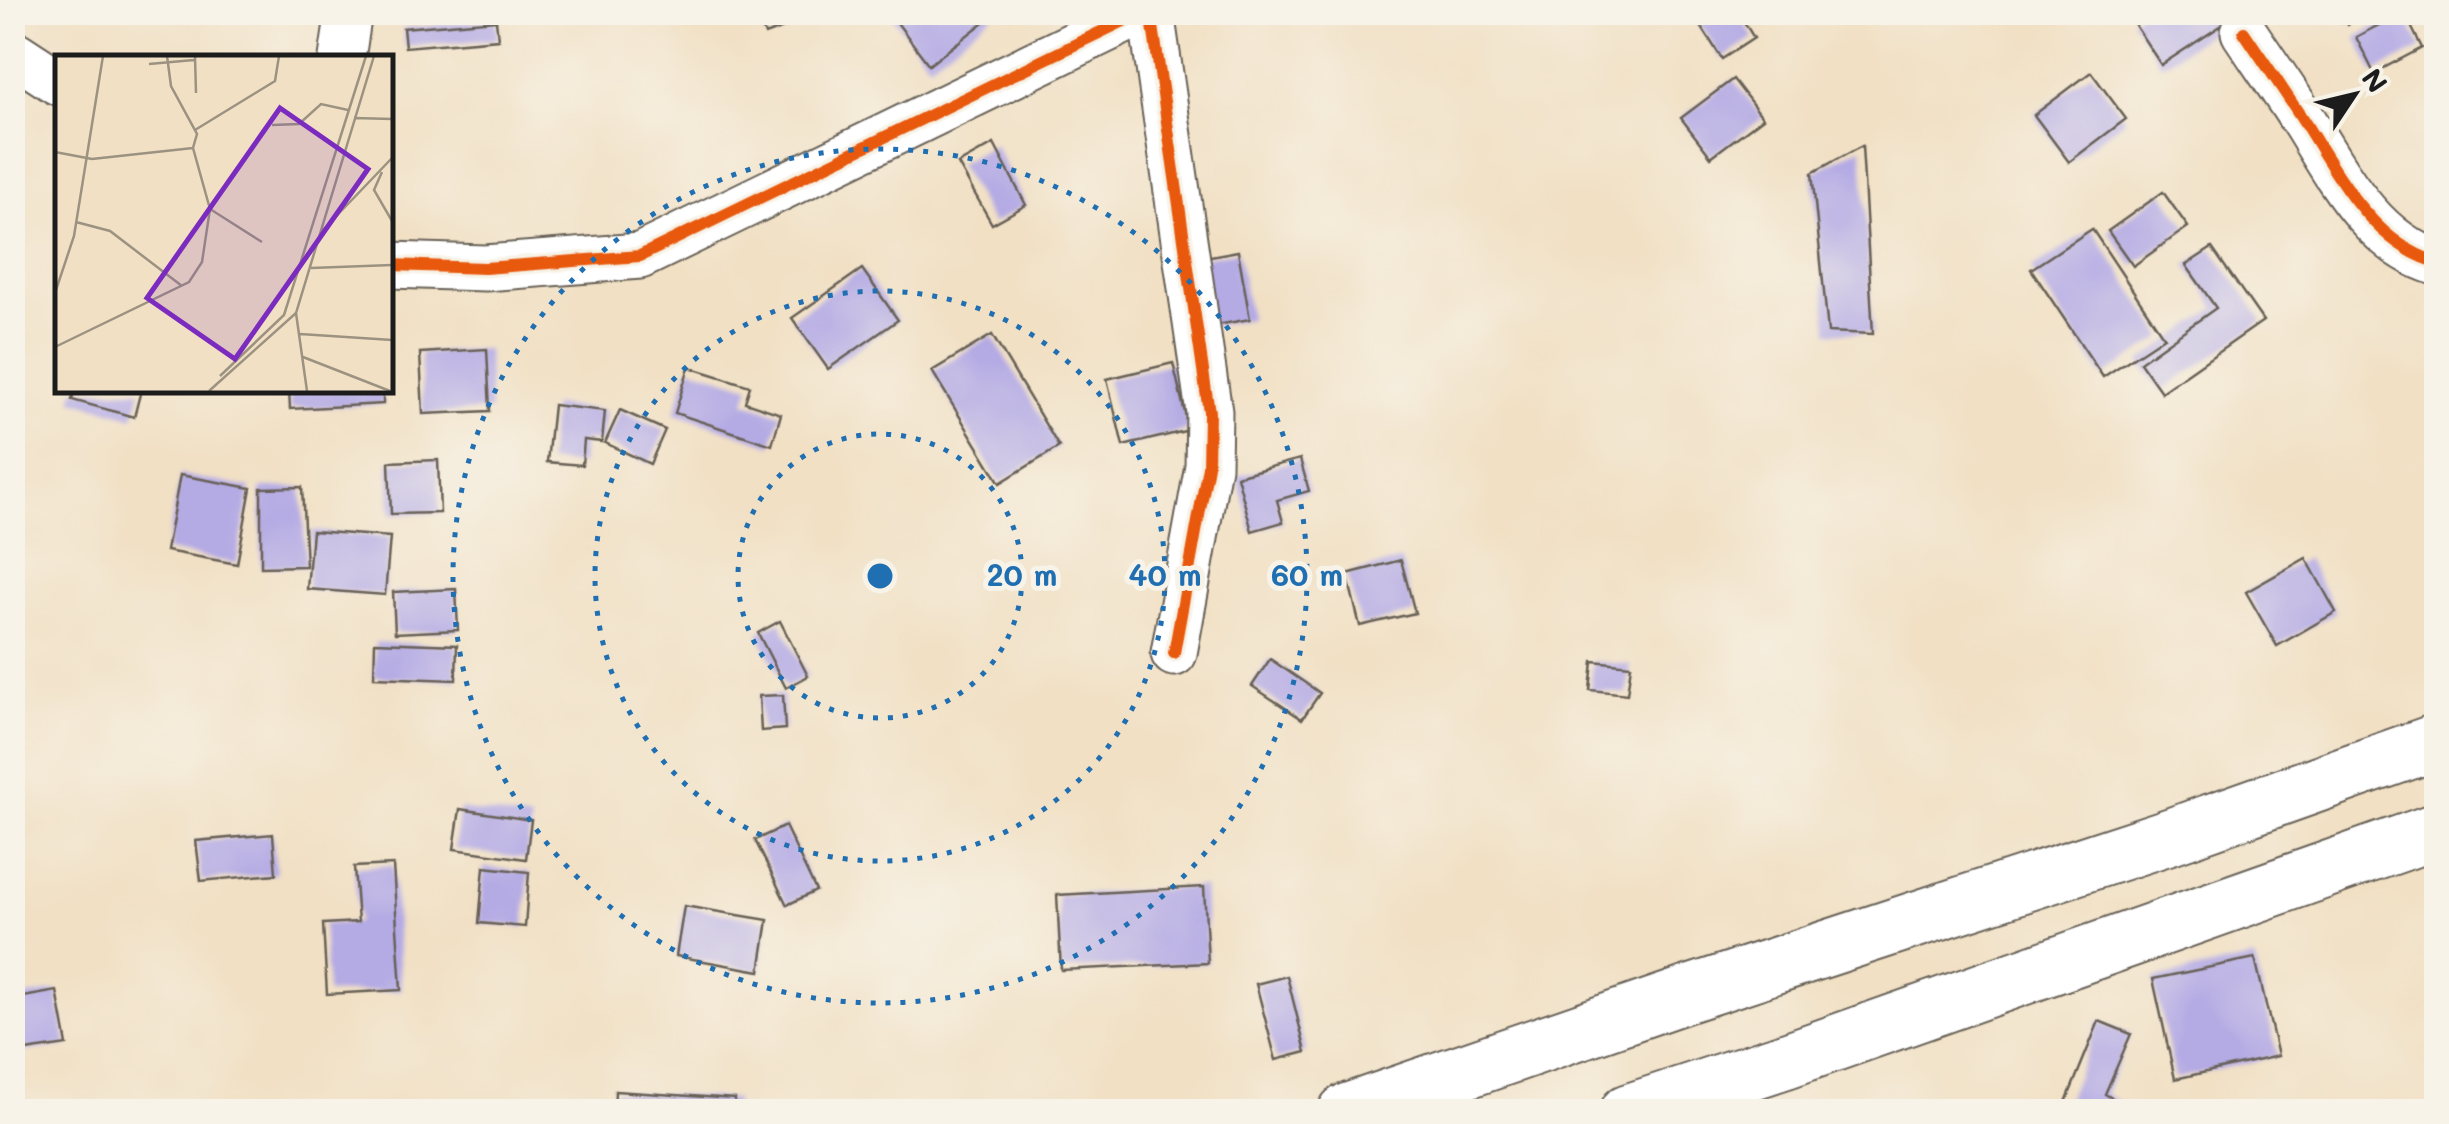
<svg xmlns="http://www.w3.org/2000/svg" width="2449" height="1124" viewBox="0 0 2449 1124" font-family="Mali,sans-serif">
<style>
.building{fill:#b4aae4}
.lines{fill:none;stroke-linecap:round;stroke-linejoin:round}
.minor-casing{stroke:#676157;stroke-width:49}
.major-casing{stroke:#676157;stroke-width:59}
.minor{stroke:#fff;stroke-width:45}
.major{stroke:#fff;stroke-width:55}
.cycleway-casing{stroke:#f7f3e8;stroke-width:19}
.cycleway{stroke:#e8590c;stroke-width:12}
.ring{fill:none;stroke:#1f6fb2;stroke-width:5;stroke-dasharray:5 10}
.inset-road{fill:none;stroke:#9c9281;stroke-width:2.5}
.view{fill:#7b2cbf;fill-opacity:0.15;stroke:#7b2cbf;stroke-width:5}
.inset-edge{fill:none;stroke:#1c1c1c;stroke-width:5}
.centre{fill:#1f6fb2;stroke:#f7f3e8;stroke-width:5}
.ring-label{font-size:30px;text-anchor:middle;font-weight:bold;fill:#1f6fb2;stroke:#f7f3e8;stroke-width:10;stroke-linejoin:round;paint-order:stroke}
</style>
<rect width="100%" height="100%" fill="#f7f3e8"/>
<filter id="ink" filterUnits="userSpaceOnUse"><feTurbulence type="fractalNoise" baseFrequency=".01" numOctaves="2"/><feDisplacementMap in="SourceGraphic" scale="20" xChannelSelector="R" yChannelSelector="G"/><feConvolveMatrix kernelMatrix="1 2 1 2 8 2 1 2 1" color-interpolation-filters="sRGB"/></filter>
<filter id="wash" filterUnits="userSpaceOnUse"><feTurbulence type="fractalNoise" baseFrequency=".0048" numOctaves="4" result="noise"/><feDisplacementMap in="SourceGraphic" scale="40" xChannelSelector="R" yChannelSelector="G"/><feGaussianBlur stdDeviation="2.25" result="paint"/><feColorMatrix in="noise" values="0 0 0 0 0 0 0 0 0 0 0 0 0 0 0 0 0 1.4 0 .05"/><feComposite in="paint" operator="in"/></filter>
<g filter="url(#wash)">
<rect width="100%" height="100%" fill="#f1e0c4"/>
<g id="blocks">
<!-- building -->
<g class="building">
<polygon points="757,12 800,12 803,21 765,35"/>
<polygon points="889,12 997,12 929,65"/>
<polygon points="1692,12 1738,12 1754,38 1722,59"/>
<polygon points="2141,12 2242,12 2161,65 2131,19"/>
<polygon points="2341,12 2366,12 2348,24"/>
<polygon points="2404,12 2422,48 2374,73 2356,37"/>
<polygon points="496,20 498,39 405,47 403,28"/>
<polygon points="2091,72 2126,119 2069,162 2034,115"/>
<polygon points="1733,79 1763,118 1711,157 1681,118"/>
<polygon points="994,144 1026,205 992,224 958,164"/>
<polygon points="1862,146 1873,334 1828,332 1812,173"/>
<polygon points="2163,192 2188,227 2133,266 2108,231"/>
<polygon points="2092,229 2164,337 2103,377 2031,269"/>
<polygon points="2212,248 2263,321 2161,392 2140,362 2216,308 2186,265"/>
<polygon points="1238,251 1250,319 1206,327 1194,259"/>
<polygon points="862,269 898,320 828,369 792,318"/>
<polygon points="992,335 1059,447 1000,483 932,371"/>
<polygon points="487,349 490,411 423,414 420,353"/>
<polygon points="1173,363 1189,430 1123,446 1107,379"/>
<polygon points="689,367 750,386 745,402 781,414 772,445 675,413"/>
<polygon points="75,390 141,390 134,417 72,400"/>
<polygon points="289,390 383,390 383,404 290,409"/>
<polygon points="553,405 605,411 602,442 584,440 582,465 547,462"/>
<polygon points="620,410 665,430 650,464 605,443"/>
<polygon points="1300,459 1309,491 1277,500 1283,522 1252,531 1237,476"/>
<polygon points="438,460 440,513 391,514 389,462"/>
<polygon points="180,475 251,488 237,564 166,551"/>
<polygon points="302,487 306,566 261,567 261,488"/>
<polygon points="312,531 390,537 385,595 307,589"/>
<polygon points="2306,558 2336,612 2277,646 2246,592"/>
<polygon points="1401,560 1415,613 1360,626 1347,574"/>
<polygon points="456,589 458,630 395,633 393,592"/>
<polygon points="780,621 808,676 786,688 758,633"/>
<polygon points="375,642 457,645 456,680 374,677"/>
<polygon points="1270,659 1320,693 1302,719 1252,686"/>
<polygon points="1593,661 1631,665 1627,694 1590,690"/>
<polygon points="783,695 785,729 761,731 759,696"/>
<polygon points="460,809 531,820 526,859 454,849"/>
<polygon points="785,826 816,891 787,905 755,840"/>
<polygon points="273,834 276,874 201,881 196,841"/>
<polygon points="393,865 401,990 327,994 323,924 358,922 354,867"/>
<polygon points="484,867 529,872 525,927 479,923"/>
<polygon points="1204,887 1208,963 1061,970 1057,895"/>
<polygon points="684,906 768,920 760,971 676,956"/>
<polygon points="2255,958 2278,1056 2175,1079 2153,979"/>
<polygon points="1287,976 1306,1052 1276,1060 1256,984"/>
<polygon points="57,991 67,1045 12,1053 12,999"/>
<polygon points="2099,1021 2131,1034 2105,1094 2136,1112 2062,1112"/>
<polygon points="615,1091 735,1099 735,1112 614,1112"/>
</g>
</g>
</g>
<g filter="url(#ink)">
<use href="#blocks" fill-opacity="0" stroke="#676157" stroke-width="2.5"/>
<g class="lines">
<defs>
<g id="minor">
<polyline points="1151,12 1209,412 1208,466 1174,653"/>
<path d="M2244,32C2264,62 2285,92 2305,123C2338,176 2373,243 2436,262"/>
<polyline points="12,52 58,82"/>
<polyline points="342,58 349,12"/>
<polyline points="390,265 485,268 640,256 1142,12"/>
</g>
<g id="major">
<polyline points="1346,1112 1688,994 2171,836 2436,742"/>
<polyline points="1628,1112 1787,1060 2436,831"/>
</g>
</defs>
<!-- minor casing -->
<use href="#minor" class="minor-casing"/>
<!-- major casing -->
<use href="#major" class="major-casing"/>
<!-- minor -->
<use href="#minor" class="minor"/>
<!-- major -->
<use href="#major" class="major"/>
<defs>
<g id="cycleway">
<polyline points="1151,12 1209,412 1208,466 1174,653"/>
<path d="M2244,32C2264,62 2285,92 2305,123C2338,176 2373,243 2436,262"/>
<polyline points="390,265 485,268 640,256 1142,12"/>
</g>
</defs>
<!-- cycleway casing -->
<use href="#cycleway" class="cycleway-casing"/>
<!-- cycleway -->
<use href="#cycleway" class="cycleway"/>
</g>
</g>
<!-- distance rings -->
<g class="ring">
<circle cx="880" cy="576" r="142"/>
<circle cx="880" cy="576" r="285"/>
<circle cx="880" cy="576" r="427"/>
</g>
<!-- overview -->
<g transform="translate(55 55)">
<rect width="338" height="338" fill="#f1e0c4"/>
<path class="inset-road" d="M140,1L141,38M94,9L139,5M299,63L337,64M217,70L244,69L266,49L293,55M140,75L220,26L224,1M0,97L37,104L138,93M327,117L319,135L337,166M155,154L207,187M21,167L55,176L127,231M268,175L337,103M256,213L337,210M0,238L19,181L48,1M241,258L252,336M245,279L337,285M0,292L134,227L147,207L155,154L138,93L142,79L116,31L112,1M248,302L335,336M165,321L229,260L311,1M154,336L241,258L319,1"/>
<path class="view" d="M225,53L313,114L180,304L92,243Z"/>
<rect width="338" height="338" class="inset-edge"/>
</g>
<circle cx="880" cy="576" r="15" class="centre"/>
<g class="ring-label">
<text x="1022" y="586">20 m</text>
<text x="1165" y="586">40 m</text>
<text x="1307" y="586">60 m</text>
</g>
<!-- margin -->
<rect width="2449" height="1124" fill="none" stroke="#f7f3e8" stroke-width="50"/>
<!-- north arrow -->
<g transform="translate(2354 95) rotate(55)" stroke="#f7f3e8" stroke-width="8" paint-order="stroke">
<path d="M0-8L18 38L0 25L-18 38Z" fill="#1c1c1c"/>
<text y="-15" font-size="28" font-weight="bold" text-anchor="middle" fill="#1c1c1c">N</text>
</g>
</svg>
